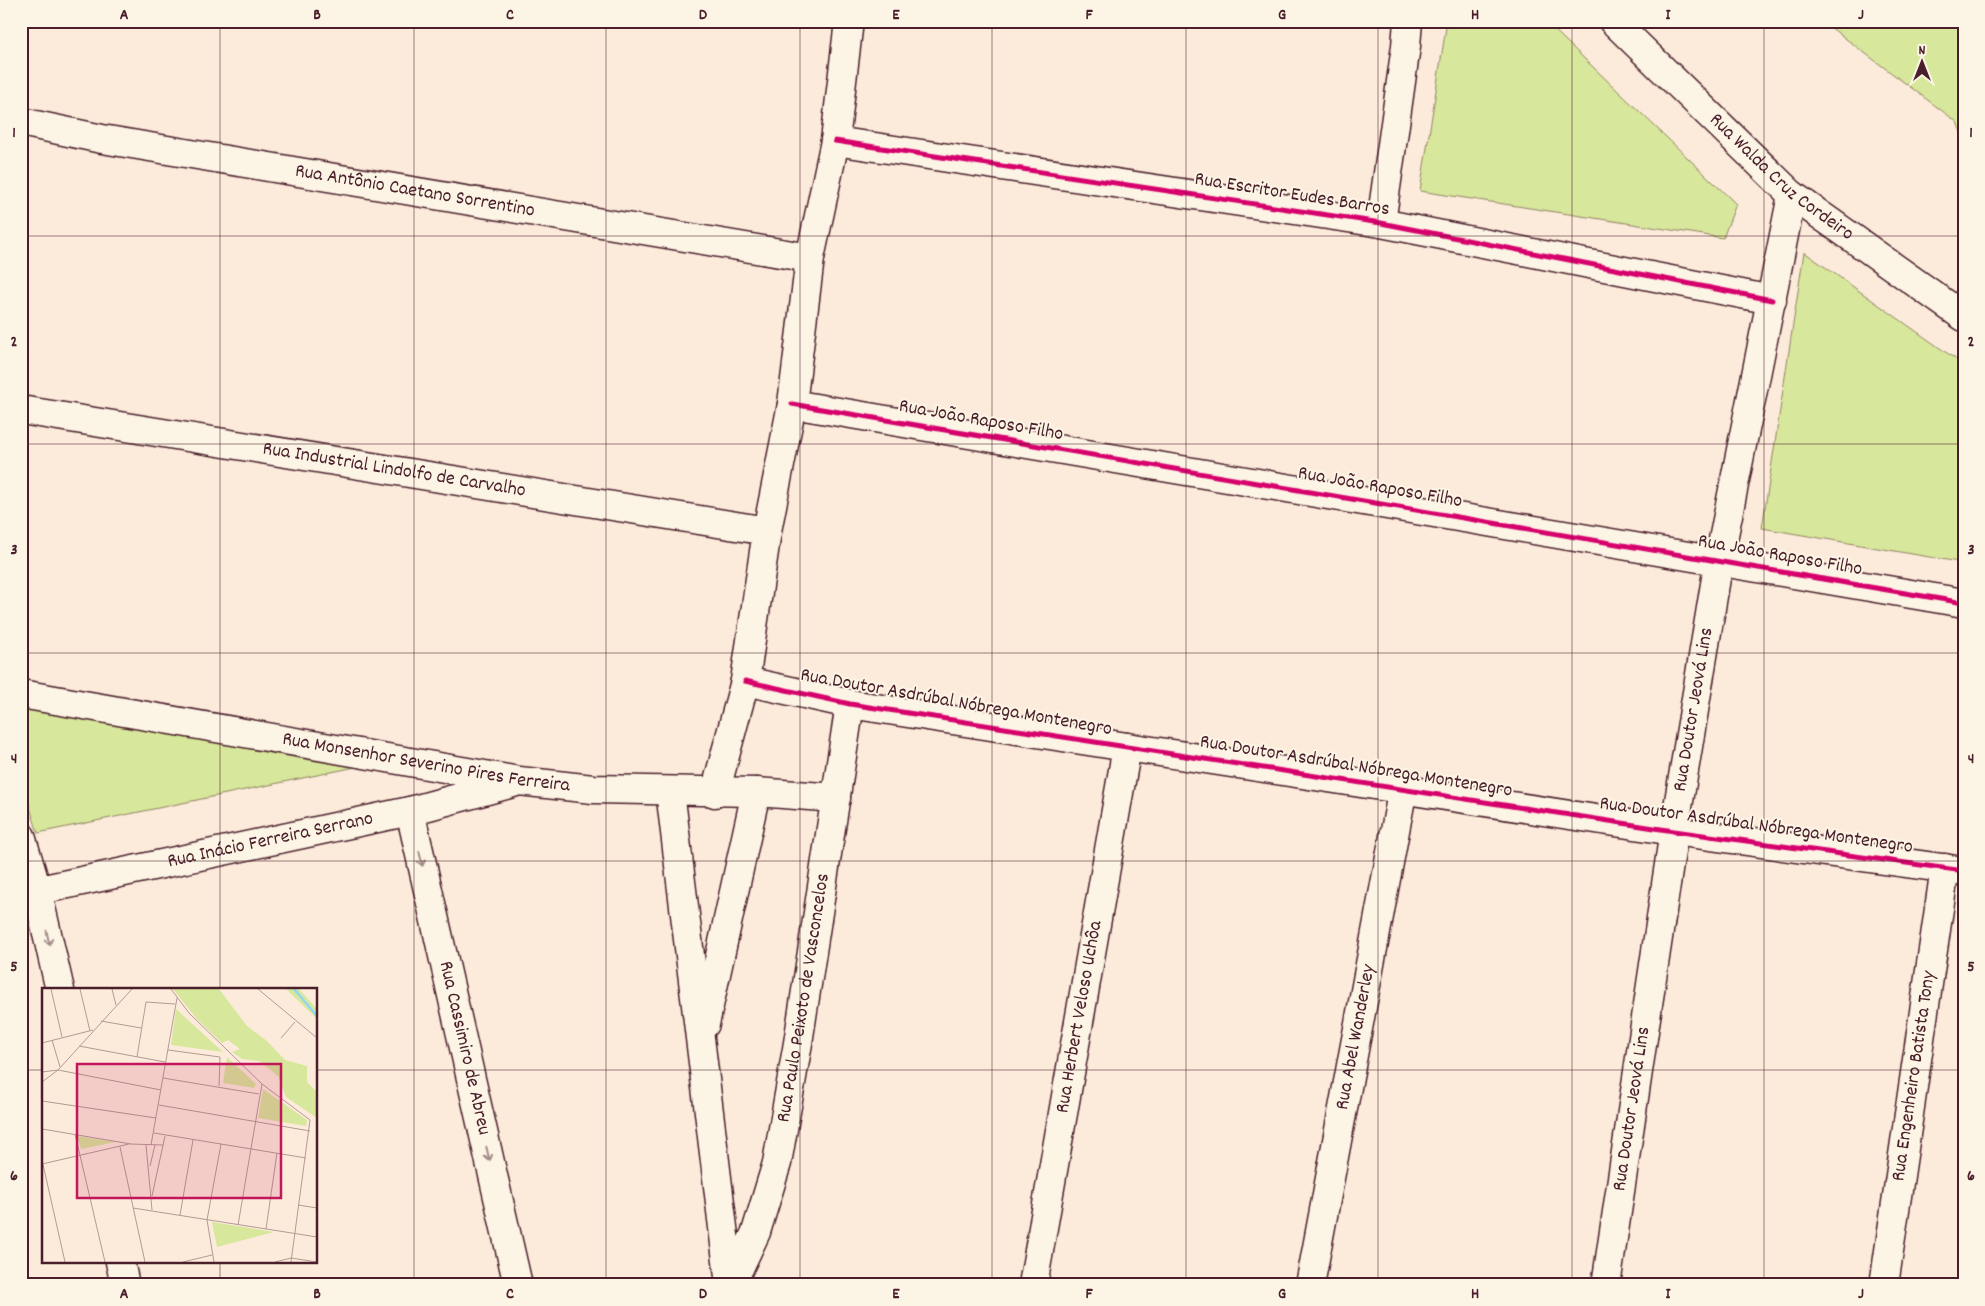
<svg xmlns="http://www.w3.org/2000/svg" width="1985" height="1306" viewBox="0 0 1985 1306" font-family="Dekko,sans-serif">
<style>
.green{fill:#d7e79b;stroke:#908363}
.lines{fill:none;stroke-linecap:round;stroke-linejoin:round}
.minor-casing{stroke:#4a1f2b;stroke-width:31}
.tertiary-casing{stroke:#4a1f2b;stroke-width:31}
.minor{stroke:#fcf5e5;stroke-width:28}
.tertiary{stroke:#fcf5e5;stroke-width:28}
.cycleway-casing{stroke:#fcf5e5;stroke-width:8}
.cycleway{stroke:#d6006c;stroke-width:5}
.oneway{stroke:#a38a88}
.grid{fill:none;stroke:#4a1f2b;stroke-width:1;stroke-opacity:0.55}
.labels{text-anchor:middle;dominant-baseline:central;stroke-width:4;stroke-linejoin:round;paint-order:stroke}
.street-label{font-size:20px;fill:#4a1f2b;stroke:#fcf5e5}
.inset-river{fill:none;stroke:#92d5f4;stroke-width:2.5}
.inset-road{fill:none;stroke:#b59995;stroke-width:1}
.view{fill:#c2185b;fill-opacity:0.15;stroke:#c2185b;stroke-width:2.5}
.inset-edge{fill:none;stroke:#4a1f2b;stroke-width:2.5}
.neatline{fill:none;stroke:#4a1f2b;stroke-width:2}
.grid-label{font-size:16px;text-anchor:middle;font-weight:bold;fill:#4a1f2b}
</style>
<rect width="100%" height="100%" fill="#fcebdb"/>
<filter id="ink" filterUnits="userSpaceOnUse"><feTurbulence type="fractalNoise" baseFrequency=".02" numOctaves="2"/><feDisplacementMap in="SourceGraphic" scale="10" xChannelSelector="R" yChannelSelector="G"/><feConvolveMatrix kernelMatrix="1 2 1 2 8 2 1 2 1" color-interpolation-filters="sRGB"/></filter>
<g filter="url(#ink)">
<!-- green -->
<g class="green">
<polygon points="1447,21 1545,21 1736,204 1723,238 1420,191"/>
<polygon points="1822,21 1964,21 1964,140 1957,122"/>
<polygon points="1804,252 1964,365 1964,563 1762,528"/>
<polygon points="21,708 375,763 38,833 21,779"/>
</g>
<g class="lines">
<defs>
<g id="minor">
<path id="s1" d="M1613,21L1792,195L1964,317"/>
<path id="s2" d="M21,122L102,139L810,258"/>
<polyline points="835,141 1381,223 1772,300"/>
<polyline points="1381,223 1406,46 1408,21"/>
<polyline points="792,404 1964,603"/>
<path id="s3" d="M21,410L767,531"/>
<polyline points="745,681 850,704 1127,747 1674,831 1964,871"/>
<path id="s4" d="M21,694L519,781L593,789L756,792L836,798"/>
<polyline points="670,791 730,1285"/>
<polyline points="715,793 745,681 767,531 792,404 810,258 835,141 849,21"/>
<polyline points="410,811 513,783"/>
<polyline points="21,836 37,890 60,990"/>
<polyline points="705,1024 756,792"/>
<polyline points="120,1262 125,1285"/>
<path id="s5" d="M731,1285L756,1232L777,1163L798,1043L850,704"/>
<path id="s6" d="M1033,1285L1127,747"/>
<path id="s7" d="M1310,1285L1403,788"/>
<path id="s8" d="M1606,1285L1674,831L1719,560L1792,195"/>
<path id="s9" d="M1884,1285L1945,868"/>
</g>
<g id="tertiary">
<path id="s10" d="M21,894L410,811L518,1285"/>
</g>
</defs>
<!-- minor casing -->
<use href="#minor" class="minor-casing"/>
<!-- tertiary casing -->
<use href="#tertiary" class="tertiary-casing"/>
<!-- minor -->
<use href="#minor" class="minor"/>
<!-- tertiary -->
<use href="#tertiary" class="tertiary"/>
<defs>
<g id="cycleway">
<polyline points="835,141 1381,223 1772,300"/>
<polyline points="792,404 1964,603"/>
<polyline points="745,681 850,704 1127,747 1674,831 1964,871"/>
</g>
</defs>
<!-- cycleway casing -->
<use href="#cycleway" class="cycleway-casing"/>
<!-- cycleway -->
<use href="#cycleway" class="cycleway"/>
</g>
<!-- one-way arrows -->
<defs><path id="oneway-shaft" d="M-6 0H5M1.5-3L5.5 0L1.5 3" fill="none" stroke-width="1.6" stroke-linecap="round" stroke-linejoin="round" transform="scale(1.25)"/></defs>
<g class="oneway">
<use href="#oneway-shaft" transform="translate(421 859) rotate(77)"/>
<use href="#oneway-shaft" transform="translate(48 938) rotate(78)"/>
<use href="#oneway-shaft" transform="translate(488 1154) rotate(77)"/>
</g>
</g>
<!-- grid -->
<path class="grid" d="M220,21V990M414,21V1285M606,21V1285M800,21V1285M992,21V1285M1186,21V1285M1378,21V1285M1572,21V1285M1764,21V1285M21,236H1964M21,444H1964M21,653H1964M21,861H1964M21,1070H44M316,1070H1964M220,1262V1285"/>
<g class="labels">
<!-- street labels -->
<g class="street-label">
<text stroke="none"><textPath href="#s1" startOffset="230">Rua Walda Cruz Cordeiro</textPath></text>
<text stroke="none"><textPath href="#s2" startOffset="400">Rua Antônio Caetano Sorrentino</textPath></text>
<text transform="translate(1292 195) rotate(9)">Rua Escritor Eudes Barros</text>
<text transform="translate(981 421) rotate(10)">Rua João Raposo Filho</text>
<text stroke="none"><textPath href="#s3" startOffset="378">Rua Industrial Lindolfo de Carvalho</textPath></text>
<text transform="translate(1380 488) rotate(10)">Rua João Raposo Filho</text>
<text transform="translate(1780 556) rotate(10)">Rua João Raposo Filho</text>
<text transform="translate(956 703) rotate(10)">Rua Doutor Asdrúbal Nóbrega Montenegro</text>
<text stroke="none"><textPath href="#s8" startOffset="582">Rua Doutor Jeová Lins</textPath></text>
<text stroke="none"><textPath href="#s4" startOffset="411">Rua Monsenhor Severino Pires Ferreira</textPath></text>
<text transform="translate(1356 767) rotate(9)">Rua Doutor Asdrúbal Nóbrega Montenegro</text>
<text transform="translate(1756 826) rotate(8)">Rua Doutor Asdrúbal Nóbrega Montenegro</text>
<text stroke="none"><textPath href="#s10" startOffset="255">Rua Inácio Ferreira Serrano</textPath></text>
<text stroke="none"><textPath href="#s5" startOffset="298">Rua Paulo Peixoto de Vasconcelos</textPath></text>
<text stroke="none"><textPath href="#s6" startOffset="272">Rua Herbert Veloso Uchôa</textPath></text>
<text stroke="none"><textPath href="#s7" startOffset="252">Rua Abel Wanderley</textPath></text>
<text stroke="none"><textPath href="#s10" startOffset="641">Rua Cassimiro de Abreu</textPath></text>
<text stroke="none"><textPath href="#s9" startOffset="211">Rua Engenheiro Batista Tony</textPath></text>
<text stroke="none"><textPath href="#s8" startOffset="178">Rua Doutor Jeová Lins</textPath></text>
</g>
</g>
<!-- overview -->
<g transform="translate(42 988)">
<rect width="275" height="275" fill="#fcebdb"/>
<path d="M131,1H177L205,38L225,53L243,72L265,78V94L275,104V130L244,109L236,88L217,73L200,71L190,64L198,61L186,52L180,55L154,30ZM244,1H257L275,21V31ZM134,21L181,64L129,57ZM185,69L214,96L212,100L181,95ZM221,101L265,132L264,138L216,130ZM35,148L74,154L39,161ZM170,234L232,244L175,259Z" fill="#d7e79b"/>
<path class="inset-river" d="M252,1L275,28"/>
<path class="inset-road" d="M9,1L20,49M38,1L48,43M70,1L74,17M129,1L147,25L220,96L268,132L249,274M216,1L275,50M59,33L99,40M239,50L253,34M10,52L18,79M0,55L51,42M37,58L123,74M126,62L178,69M95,69L104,14L133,16M0,84L16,82L119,102M121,90L217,106M0,94L16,82L90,1M177,98L178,69M0,113L114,130M117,117L268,143M0,141L89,156L121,157M112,145L264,170M33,146L63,274M104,157L110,222M109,157L135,10M78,159L103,274M0,172L23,274M0,176L87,156M108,178L113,157M110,208L123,148M256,217L275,220M91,220L275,249M138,227L151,152M196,237L220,96M224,241L235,165M141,274L170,267M172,274L165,232L179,156M233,274L249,270L275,274"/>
<path class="view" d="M35,76H239V210H35Z"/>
<rect width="275" height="275" class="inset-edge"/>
</g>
<!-- margin -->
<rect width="1985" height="1306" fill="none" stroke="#fcf5e5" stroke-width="55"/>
<!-- north arrow -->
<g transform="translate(1922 62)" stroke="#fcf5e5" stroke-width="4" paint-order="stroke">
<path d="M0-4L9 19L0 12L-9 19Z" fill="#4a1f2b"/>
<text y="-8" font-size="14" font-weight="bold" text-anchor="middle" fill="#4a1f2b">N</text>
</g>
<rect x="28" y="28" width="1930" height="1250" class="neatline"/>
<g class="grid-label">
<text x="124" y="19">A</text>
<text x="317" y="19">B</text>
<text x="510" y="19">C</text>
<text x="703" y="19">D</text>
<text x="896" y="19">E</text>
<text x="1089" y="19">F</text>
<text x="1282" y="19">G</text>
<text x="1475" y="19">H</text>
<text x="1668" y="19">I</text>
<text x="1861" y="19">J</text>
<text x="14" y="137">1</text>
<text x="1971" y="137">1</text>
<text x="14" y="346">2</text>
<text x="1971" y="346">2</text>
<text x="14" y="554">3</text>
<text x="1971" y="554">3</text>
<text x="14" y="763">4</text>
<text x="1971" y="763">4</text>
<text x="14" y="971">5</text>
<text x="1971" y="971">5</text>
<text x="14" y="1180">6</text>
<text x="1971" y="1180">6</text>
<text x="124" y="1298">A</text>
<text x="317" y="1298">B</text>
<text x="510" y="1298">C</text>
<text x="703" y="1298">D</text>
<text x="896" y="1298">E</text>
<text x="1089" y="1298">F</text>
<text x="1282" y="1298">G</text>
<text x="1475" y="1298">H</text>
<text x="1668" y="1298">I</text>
<text x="1861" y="1298">J</text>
</g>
</svg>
